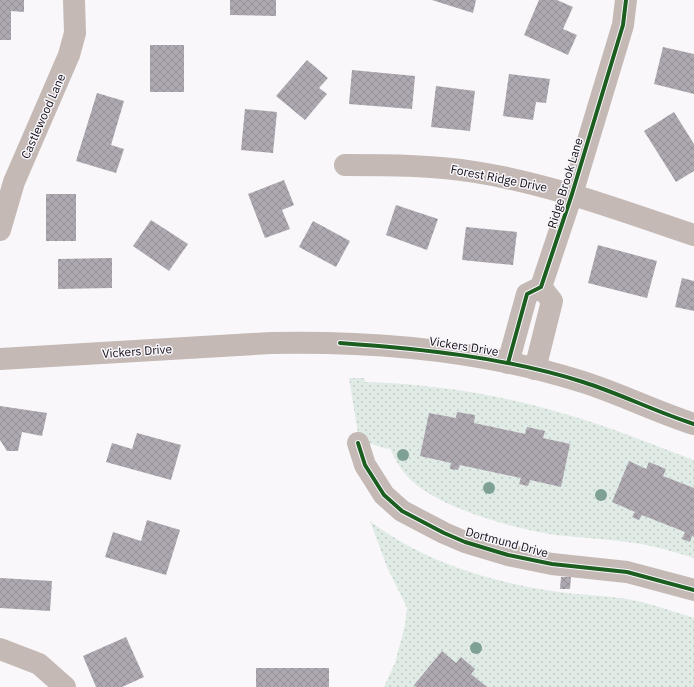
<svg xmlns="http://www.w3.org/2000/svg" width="694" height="687" viewBox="0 0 694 687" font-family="'IBM Plex Sans',sans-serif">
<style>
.grass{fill:url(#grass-dots)}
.building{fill:url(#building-cross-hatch)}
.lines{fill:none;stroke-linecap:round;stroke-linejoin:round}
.minor{stroke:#c4b9b5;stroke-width:22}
.cycleway-casing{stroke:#f9f6fb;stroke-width:6}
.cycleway{stroke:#1b5e20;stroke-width:4}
.tree{fill:#7fa094}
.labels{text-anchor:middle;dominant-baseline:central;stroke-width:3;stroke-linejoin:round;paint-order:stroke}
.street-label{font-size:12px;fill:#140f18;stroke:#f9f6fb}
</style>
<defs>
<pattern id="grass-dots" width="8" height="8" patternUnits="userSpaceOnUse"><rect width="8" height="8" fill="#e0ebe6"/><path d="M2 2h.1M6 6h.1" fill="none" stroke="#bfc8c5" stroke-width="1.8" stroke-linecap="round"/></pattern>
<pattern id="building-cross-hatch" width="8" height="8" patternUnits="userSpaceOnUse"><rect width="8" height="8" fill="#aea9b0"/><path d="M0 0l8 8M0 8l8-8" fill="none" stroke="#959097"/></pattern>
</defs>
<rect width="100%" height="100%" fill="#f9f7fa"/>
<!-- grass -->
<g class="grass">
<path d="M349,378H365V382C443,384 520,398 594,423C628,434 661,448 694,460V558C675,552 655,546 635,543C609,539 582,538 556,535C516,529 442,509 412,481C402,472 395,460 390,448L387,449L359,440Z"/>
<path d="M370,521C422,561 487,581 552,591C577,595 602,595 627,599C650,603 672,611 694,618V687H384L395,663L405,625L407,608L387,567Z"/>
</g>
<!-- building -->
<g class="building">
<polygon points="0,0 24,0 24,12 11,11 11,40 0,40"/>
<polygon points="230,0 276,0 276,16 230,15"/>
<polygon points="432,0 476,0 473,13"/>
<polygon points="539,0 557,0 573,7 563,29 577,35 568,55 524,35"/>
<rect x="150" y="45" width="34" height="47"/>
<polygon points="663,47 694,54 694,94 654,84"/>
<polygon points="307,60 328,78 319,88 327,94 305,120 276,96"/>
<polygon points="352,70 415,76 412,109 349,104"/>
<polygon points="509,74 550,79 546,103 536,102 533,120 503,116"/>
<polygon points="436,86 475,91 470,131 431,127"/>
<polygon points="97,93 124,101 111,145 124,149 116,173 76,161"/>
<polygon points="245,109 277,112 273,153 241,150"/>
<polygon points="674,112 694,144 694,171 676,182 644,131"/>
<polygon points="284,180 294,205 282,210 290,229 265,238 248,194"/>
<rect x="46" y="194" width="30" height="47"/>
<polygon points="396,205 438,219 427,250 386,235"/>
<polygon points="151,220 188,244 169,271 133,246"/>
<polygon points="313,221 350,241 336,267 299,247"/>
<polygon points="466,227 517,232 513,265 462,260"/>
<polygon points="598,245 657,261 647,298 588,283"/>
<polygon points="112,258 112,288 58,289 58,259"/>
<polygon points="682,278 694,281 694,311 675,307"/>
<polygon points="0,406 47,413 42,436 22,432 18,451 7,451 0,440"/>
<polygon points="457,412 475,415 474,423 525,434 527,427 545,431 543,438 570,444 561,487 530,480 528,486 519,484 521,478 460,465 458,470 450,469 451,463 420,456 429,413 456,418"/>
<polygon points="137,433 181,445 171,480 106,462 112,443 132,449"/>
<polygon points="629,461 646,469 649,462 666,469 663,476 694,488 694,537 692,536 690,542 682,539 685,532 642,515 639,520 636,519 632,517 635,512 612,502"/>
<polygon points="147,520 180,530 166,575 105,557 113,532 141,541"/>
<polygon points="561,577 571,577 570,589 560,589"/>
<polygon points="0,578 52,581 50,611 0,608"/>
<polygon points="126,637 144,677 122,687 96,687 83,656"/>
<polygon points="442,651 456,663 461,657 475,669 471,674 487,687 416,687 414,685"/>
<rect x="256" y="668" width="73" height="19"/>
</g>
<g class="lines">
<!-- minor -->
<g class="minor">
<path d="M345,165C388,165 432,165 475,172C551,184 622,211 694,235"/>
<polyline points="0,230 14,182 69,55 75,33 74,0"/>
<path d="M0,359L271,343C375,341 483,350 583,382C621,394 656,412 694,424"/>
<polyline points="508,363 527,294 541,287 572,194 623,25 626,0"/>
<polyline points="535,369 552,301 541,287"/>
<polyline points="358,443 365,465 384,495 402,511 444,533 465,542 508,555 552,564 627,572 694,590"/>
<polyline points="0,649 39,664 65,687"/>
</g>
<defs>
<g id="cycleway">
<path d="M340,343C423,349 504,357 583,382C621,394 656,412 694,424"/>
<polyline points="508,363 527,294 541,287 572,194 623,25 626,0"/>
<polyline points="358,443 365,465 384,495 402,511 444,533 465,542 508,555 552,564 627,572 694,590"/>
</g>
</defs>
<!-- cycleway casing -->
<use href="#cycleway" class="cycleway-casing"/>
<!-- cycleway -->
<use href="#cycleway" class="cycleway"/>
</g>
<!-- trees -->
<g class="tree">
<circle cx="403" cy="455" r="6"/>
<circle cx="489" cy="488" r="6"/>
<circle cx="601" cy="495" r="6"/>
<circle cx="476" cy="648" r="6"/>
</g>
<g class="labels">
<!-- street labels -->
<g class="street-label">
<text transform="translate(43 116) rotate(-66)">Castlewood Lane</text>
<text transform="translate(499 178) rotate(11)">Forest Ridge Drive</text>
<text transform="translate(565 183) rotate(-73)">Ridge Brook Lane</text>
<text transform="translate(464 346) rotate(9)">Vickers Drive</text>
<text transform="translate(137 351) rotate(-4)">Vickers Drive</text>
<text transform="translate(507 542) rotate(15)">Dortmund Drive</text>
</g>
</g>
</svg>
